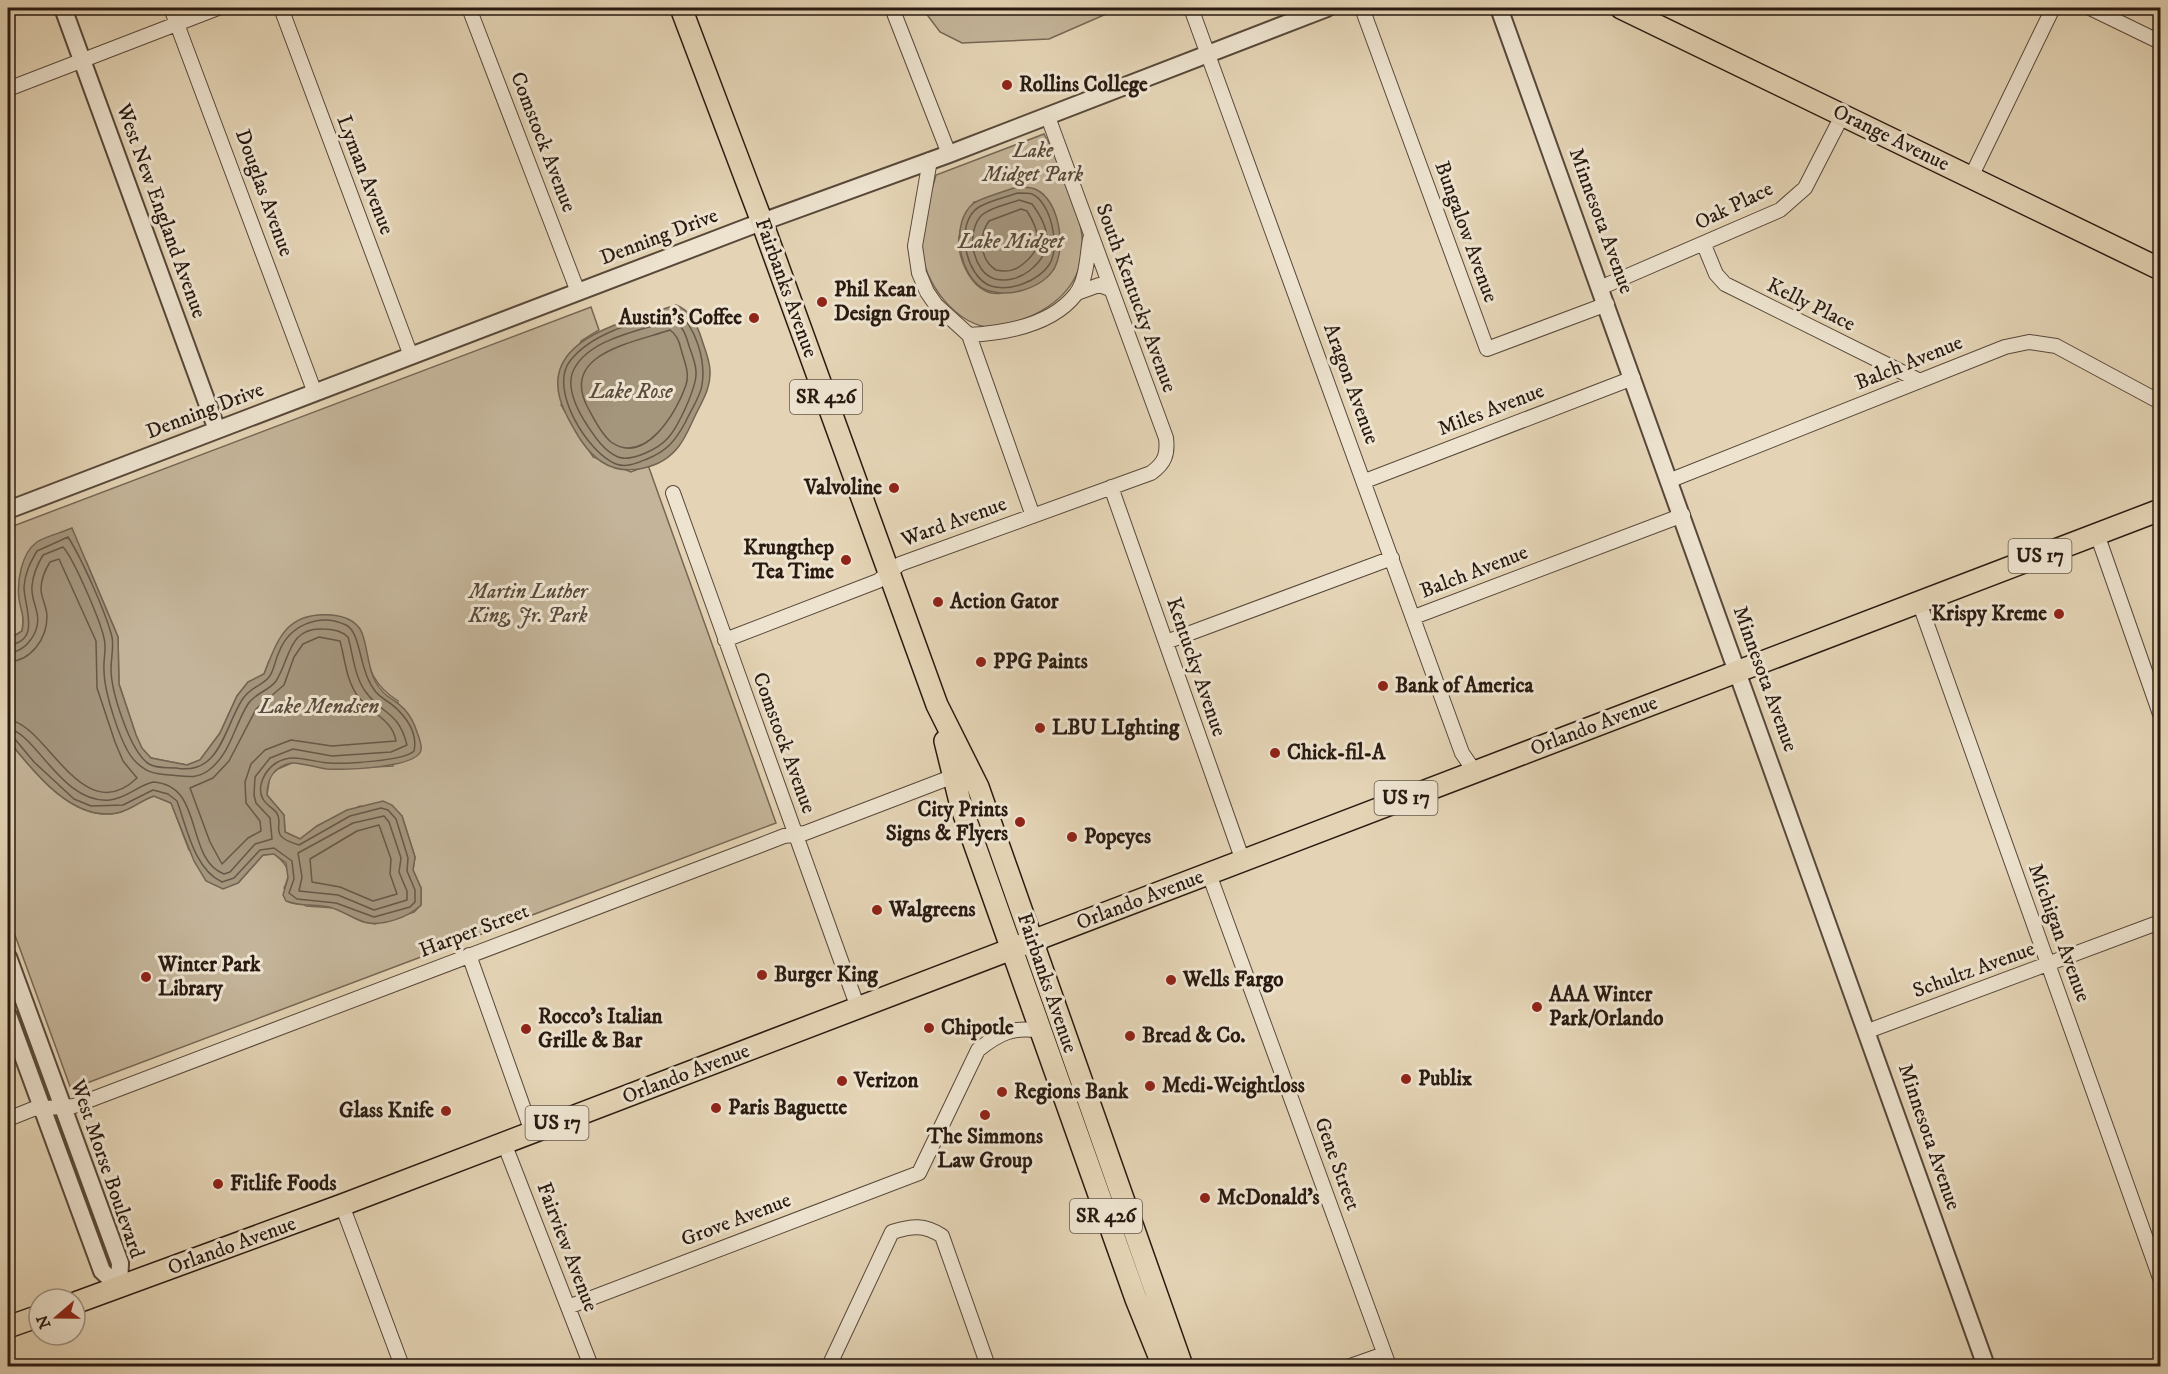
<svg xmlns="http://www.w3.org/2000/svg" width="2168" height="1374" font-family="'IM FELL DW Pica',serif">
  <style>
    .green { fill: #c4b499; stroke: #766755; stroke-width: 1.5; fill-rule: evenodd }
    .water { fill: #a4957d; stroke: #736452; stroke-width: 1.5 }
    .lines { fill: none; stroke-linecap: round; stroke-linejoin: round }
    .shore { stroke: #665847; stroke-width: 1.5 }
    .minor-casing { stroke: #58483a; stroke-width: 16 }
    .tertiary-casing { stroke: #58483a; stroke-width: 20 }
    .primary-casing { stroke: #291a11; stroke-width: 24 }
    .minor { stroke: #ede3cf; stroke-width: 14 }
    .tertiary { stroke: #ede3cf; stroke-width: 16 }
    .primary { stroke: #e4d4b5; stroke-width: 21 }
    .poi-dot { fill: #8f2418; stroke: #ede3cf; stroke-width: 2 }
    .labels { text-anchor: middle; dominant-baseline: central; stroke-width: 6; stroke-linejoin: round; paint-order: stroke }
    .shield { fill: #ede3cf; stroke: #64564a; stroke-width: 1.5 }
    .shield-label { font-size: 20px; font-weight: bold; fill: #291a11 }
    .poi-label { font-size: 21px; font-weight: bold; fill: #291a11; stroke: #ede3cf; text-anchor: start }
    .street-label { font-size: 21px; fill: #291a11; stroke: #ede3cf }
    .park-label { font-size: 21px; font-style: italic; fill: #58483a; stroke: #ede3cf }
    .water-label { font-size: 22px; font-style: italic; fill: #5a4b3c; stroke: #ede3cf }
  </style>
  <rect width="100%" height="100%" fill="#e4d4b5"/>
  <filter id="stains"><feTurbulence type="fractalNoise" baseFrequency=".00333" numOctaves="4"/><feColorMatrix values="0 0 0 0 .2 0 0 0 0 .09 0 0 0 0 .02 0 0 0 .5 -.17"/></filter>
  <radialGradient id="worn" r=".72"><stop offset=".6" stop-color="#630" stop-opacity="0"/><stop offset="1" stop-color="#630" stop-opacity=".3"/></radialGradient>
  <path class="green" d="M922 8H1120L1049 39 962 43 940 32Z
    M1044 134C1060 162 1087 222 1082 255 1077 291 1048 311 1016 322 1009 324 1001 329 994 328 956 326 923 283 921 246 919 223 930 197 936 175ZM1043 194C1059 219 1065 241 1054 269 1038 277 1020 289 1002 293 975 299 956 259 959 237 961 223 967 213 974 202Z
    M591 307 599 330 581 341 561 405 593 457 631 472 648 465 776 823 71 1089 8 916V740C33 771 72 822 117 813 132 810 141 800 154 796L171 803 189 850 238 883 263 855 274 854C288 865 292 872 284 888L306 906 335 908 364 922 375 924 414 912 421 905V888L413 870 415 857 402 816 360 806 317 826 300 839 285 832 284 815 267 795 270 776 278 769 294 762 331 769 393 766 398 701C375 687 367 668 363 641L269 661 264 674 248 682 237 696 220 733 200 760 187 765 151 758 142 749 136 735 119 684 118 637 86 561 25 559C13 592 27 603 22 631L8 640V528Z"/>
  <path class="water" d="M1017 187C1022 187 1030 187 1035 189 1059 200 1066 245 1055 267 1044 289 1004 300 982 288 958 273 950 221 974 203 979 199 1008 190 1017 187Z
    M676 305C690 310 698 327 702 340 705 350 710 361 710 371 711 387 703 400 696 414 691 424 686 437 679 446 662 469 625 477 602 462 586 452 576 433 567 416 527 340 625 322 676 305Z
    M72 528 118 637 119 684 136 735 142 748 151 758 187 765 200 760 220 733 237 696 248 682 264 674C278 638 287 611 332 615 342 616 354 620 360 629 367 639 367 666 375 681 387 704 406 698 417 732 419 738 422 744 421 750 418 768 344 770 327 769 319 768 298 762 292 763 274 766 267 779 267 795L284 815 285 832 300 839 317 826 347 810 383 801 392 805 402 816 415 857 413 870 421 888V905C409 917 382 927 364 922 352 918 341 910 329 907 314 904 300 907 286 901L283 895 288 878 286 863 274 854 263 855 238 883 223 889 206 881 194 861 171 803 154 796C141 800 132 810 117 813 72 822 33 771 8 740V640L22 631C25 615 21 613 19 599 17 582 21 553 37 542 46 536 61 533 72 528Z"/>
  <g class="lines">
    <path class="shore" d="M1018 193C1022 193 1028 193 1032 194 1051 202 1061 248 1049 265 1038 281 1010 292 991 286 965 277 954 222 979 207 989 201 1006 197 1018 193Z
      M1019 200 1032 204C1050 228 1055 251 1029 271 1020 278 1007 282 995 279 972 272 966 232 981 216 988 208 1009 204 1019 200Z
      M1021 209 1027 211C1040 232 1044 248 1023 264 1015 271 1007 272 996 270 980 260 978 236 989 221Z
      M676 311C696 326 706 361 702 385 700 398 690 411 685 423 675 441 667 451 647 459 637 463 627 468 616 464 588 453 548 389 570 361 593 331 641 321 676 311Z
      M673 320C683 326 686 335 689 346 692 354 696 364 696 372 697 387 678 427 668 438 658 449 632 462 618 457 604 451 595 437 587 425 578 411 567 391 572 374 584 339 642 330 673 320Z
      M670 330C677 335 679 341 681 349 684 361 690 372 686 385 677 412 645 466 611 442 601 434 594 419 588 408 559 354 632 343 670 330Z
      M319 637 340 641C345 659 346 679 357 695 369 713 392 718 396 741L332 746 291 740 265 750 251 764 245 782 246 803 260 821 261 831 248 838 222 864 210 842 190 788 213 778 229 761 256 709 284 685 294 657 303 644Z
      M8 645C42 642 24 606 24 587 25 573 30 563 37 551L68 537C82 559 106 613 112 637 114 648 111 658 111 669 111 691 130 752 149 764 157 769 167 767 176 768 220 776 224 728 242 700 250 687 262 686 269 677 274 671 275 660 279 652 289 626 319 612 346 625 364 634 357 682 384 699 400 709 419 729 414 751 404 761 345 764 329 763 310 762 293 752 276 763 265 770 256 787 263 799 266 805 272 807 276 812 286 825 265 835 299 845L350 816 381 808 388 810 396 819 408 858 407 871 415 890V902L410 907 374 917 336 903 297 899 289 893 294 879 292 861 274 848 260 850 234 878 222 882C194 869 187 828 177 801L168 794 153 790 123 805 91 806 74 799 34 762 14 738 8 737
      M8 653C26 652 41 632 37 613 35 603 31 596 32 586 33 574 37 565 43 555L63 547C74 559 100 620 104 638 107 649 103 659 104 670 104 691 120 744 134 760 145 772 154 774 170 775 184 776 196 780 209 770 231 753 234 726 248 704 255 693 269 691 276 681 290 660 288 627 323 629 332 629 341 630 348 637 353 654 354 675 365 691 383 716 398 710 407 745L391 752 332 756 293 749 270 758 255 777 254 795 256 803 270 818 272 839 255 844 230 872 224 874C184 858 205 785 153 782 137 786 127 798 110 800 62 805 35 731 8 729
      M8 662C31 661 47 639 47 616 47 607 41 598 41 589 41 578 45 570 50 562L59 559 96 641 97 688 115 742 123 761 137 778C82 831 46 722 8 720
      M384 816 389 822 401 858 399 872 407 891V900L374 910 338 895 299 891 302 877 298 853 353 823Z
      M379 825 391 859 390 874 397 894 373 901 340 887 312 882 310 859 357 831Z"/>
    <defs>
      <path id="minor" d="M171 8 315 393
        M281 8 411 356
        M469 8 578 292
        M892 8 949 154
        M1191 8 1462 753 1475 772
        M1362 8 1487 349 1607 304
        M2090 8 2160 42
        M8 89 218 8
        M930 160 915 246 919 273 927 292 936 305 969 335 1033 516
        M1971 177 2053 8
        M1704 245 1716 274 1725 284 1920 381
        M1602 287 1780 210 1805 188 1843 114
        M1077 293 1099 285 1110 289
        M969 335C1006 333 1052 325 1076 294 1087 279 1087 256 1090 239
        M1671 480 2005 347 2029 342 2056 346 2160 402
        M1365 481 1633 378
        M1111 487 1243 861
        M673 493 858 1008
        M2097 534 2160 714
        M1919 602 2160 1278
        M1414 617 1683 515
        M725 640 878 581 900 564 1151 473C1165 463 1168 454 1166 438L1048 117
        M1166 642 1392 558
        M1209 874 1389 1366
        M469 955 532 1132
        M1868 1031 2160 922
        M8 1119 33 1109 74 1106 761 845 784 836 805 833 954 776
        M504 1143 591 1366
        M342 1205 402 1366
        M568 1307 919 1173 978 1050C999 1033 1014 1026 1041 1031
        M829 1366 892 1232C912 1226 924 1224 942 1236L988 1366
        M1350 1366 1384 1354"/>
      <path id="tertiary" d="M63 8 217 430
        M1499 8 1986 1366
        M8 510 748 227 949 154 1327 8
        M8 957 120 1263 119 1287
        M8 1015 102 1271 119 1287"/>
      <path id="primary" d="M681 8 762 222 937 705 978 787 1182 1366
        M1621 8 2160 269
        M945 741 961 806 1136 1299 1163 1366
        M75 1303 342 1205 2160 510
        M8 1327 39 1316"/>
    </defs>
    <use href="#minor" class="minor-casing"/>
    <use href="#tertiary" class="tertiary-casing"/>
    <use href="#primary" class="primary-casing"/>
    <use href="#minor" class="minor"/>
    <use href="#tertiary" class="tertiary"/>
    <use href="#primary" class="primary"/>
  </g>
  <g class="poi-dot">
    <circle cx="1007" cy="85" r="6"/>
    <circle cx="822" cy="302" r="6"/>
    <circle cx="754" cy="318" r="6"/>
    <circle cx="894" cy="488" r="6"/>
    <circle cx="846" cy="560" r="6"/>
    <circle cx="938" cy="602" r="6"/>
    <circle cx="2059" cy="614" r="6"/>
    <circle cx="981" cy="662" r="6"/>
    <circle cx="1383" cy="686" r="6"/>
    <circle cx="1040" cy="728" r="6"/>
    <circle cx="1275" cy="753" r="6"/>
    <circle cx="1020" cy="822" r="6"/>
    <circle cx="1072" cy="837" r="6"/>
    <circle cx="877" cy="910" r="6"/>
    <circle cx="762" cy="975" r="6"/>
    <circle cx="146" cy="977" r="6"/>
    <circle cx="1171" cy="980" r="6"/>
    <circle cx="1537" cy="1007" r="6"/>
    <circle cx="929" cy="1028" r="6"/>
    <circle cx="526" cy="1029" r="6"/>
    <circle cx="1130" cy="1036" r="6"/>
    <circle cx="1406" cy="1079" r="6"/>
    <circle cx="842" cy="1081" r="6"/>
    <circle cx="1150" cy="1086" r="6"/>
    <circle cx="1002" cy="1092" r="6"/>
    <circle cx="716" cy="1108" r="6"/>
    <circle cx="446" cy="1111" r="6"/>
    <circle cx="985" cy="1115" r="6"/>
    <circle cx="218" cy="1184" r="6"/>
    <circle cx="1205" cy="1198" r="6"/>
  </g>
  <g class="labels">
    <g class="shield">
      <rect x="790" y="380" width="72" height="34" rx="4.5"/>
      <rect x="2008.5" y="539" width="63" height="34" rx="4.5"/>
      <rect x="1374.5" y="781" width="63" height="34" rx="4.5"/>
      <rect x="525.5" y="1106" width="63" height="34" rx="4.5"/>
      <rect x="1070" y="1199" width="72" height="34" rx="4.5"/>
    </g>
    <g class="shield-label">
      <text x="826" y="397">SR 426</text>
      <text x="2040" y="556">US 17</text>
      <text x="1406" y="798">US 17</text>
      <text x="557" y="1123">US 17</text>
      <text x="1106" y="1216">SR 426</text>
    </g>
    <g class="poi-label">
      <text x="1019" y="85">Rollins College</text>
      <text x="834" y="290">Phil Kean<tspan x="834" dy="24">Design Group</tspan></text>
      <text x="742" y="318" text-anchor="end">Austin's Coffee</text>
      <text x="882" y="488" text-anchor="end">Valvoline</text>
      <text x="834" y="548" text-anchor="end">Krungthep<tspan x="834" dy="24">Tea Time</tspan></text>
      <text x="950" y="602">Action Gator</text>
      <text x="2047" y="614" text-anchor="end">Krispy Kreme</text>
      <text x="993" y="662">PPG Paints</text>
      <text x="1395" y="686">Bank of America</text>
      <text x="1052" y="728">LBU LIghting</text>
      <text x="1287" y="753">Chick-fil-A</text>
      <text x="1008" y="810" text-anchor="end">City Prints<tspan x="1008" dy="24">Signs &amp; Flyers</tspan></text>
      <text x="1084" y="837">Popeyes</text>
      <text x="889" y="910">Walgreens</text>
      <text x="158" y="965">Winter Park<tspan x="158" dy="24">Library</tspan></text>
      <text x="774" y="975">Burger King</text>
      <text x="1183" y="980">Wells Fargo</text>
      <text x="1549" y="995">AAA Winter<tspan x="1549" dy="24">Park/Orlando</tspan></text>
      <text x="538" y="1017">Rocco's Italian<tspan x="538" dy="24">Grille &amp; Bar</tspan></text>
      <text x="941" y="1028">Chipotle</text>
      <text x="1142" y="1036">Bread &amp; Co.</text>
      <text x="1418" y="1079">Publix</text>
      <text x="854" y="1081">Verizon</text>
      <text x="1162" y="1086">Medi-Weightloss</text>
      <text x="1014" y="1092">Regions Bank</text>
      <text x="728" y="1108">Paris Baguette</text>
      <text x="434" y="1111" text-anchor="end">Glass Knife</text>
      <text x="985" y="1137" text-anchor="middle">The Simmons<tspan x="985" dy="24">Law Group</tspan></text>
      <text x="230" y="1184">Fitlife Foods</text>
      <text x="1217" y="1198">McDonald's</text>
    </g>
    <g class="street-label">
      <text transform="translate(1891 138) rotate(26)">Orange Avenue</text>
      <text transform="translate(543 142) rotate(69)">Comstock Avenue</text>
      <text transform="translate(365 175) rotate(69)">Lyman Avenue</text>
      <text transform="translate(264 193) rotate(70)">Douglas Avenue</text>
      <text transform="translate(1734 206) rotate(-26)">Oak Place</text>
      <text transform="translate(161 211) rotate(70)">West New England Avenue</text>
      <text transform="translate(1601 221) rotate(70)">Minnesota Avenue</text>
      <text transform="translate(1466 232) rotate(70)">Bungalow Avenue</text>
      <text transform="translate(659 237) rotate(-21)">Denning Drive</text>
      <text transform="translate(786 288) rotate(70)">Fairbanks Avenue</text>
      <text transform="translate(1136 298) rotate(70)">South Kentucky Avenue</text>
      <text transform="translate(1811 305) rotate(26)">Kelly Place</text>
      <text transform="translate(1909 363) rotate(-22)">Balch Avenue</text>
      <text transform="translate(1351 384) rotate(70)">Aragon Avenue</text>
      <text transform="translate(1491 410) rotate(-21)">Miles Avenue</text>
      <text transform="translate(205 411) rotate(-21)">Denning Drive</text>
      <text transform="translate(954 522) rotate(-20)">Ward Avenue</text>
      <text transform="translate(1474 572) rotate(-21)">Balch Avenue</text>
      <text transform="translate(1196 667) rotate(71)">Kentucky Avenue</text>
      <text transform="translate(1765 679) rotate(70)">Minnesota Avenue</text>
      <text transform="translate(1594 726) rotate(-21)">Orlando Avenue</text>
      <text transform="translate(784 743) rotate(70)">Comstock Avenue</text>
      <text transform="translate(1140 900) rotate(-21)">Orlando Avenue</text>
      <text transform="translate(474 931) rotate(-21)">Harper Street</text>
      <text transform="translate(2059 933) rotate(70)">Michigan Avenue</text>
      <text transform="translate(1974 970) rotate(-20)">Schultz Avenue</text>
      <text transform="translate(1047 983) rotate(71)">Fairbanks Avenue</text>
      <text transform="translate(686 1074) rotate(-21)">Orlando Avenue</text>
      <text transform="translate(1929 1137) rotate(71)">Minnesota Avenue</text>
      <text transform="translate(1337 1164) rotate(70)">Gene Street</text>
      <text transform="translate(107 1169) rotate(71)">West Morse Boulevard</text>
      <text transform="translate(736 1220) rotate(-21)">Grove Avenue</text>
      <text transform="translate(232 1246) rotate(-20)">Orlando Avenue</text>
      <text transform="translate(567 1247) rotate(69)">Fairview Avenue</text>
    </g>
    <g class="park-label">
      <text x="1033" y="151">Lake<tspan x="1033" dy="24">Midget Park</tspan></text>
      <text x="528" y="592">Martin Luther<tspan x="528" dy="24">King, Jr. Park</tspan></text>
    </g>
    <g class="water-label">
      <text x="1011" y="241">Lake Midget</text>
      <text x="631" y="391">Lake Rose</text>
      <text x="319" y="706">Lake Mendsen</text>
    </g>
  </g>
  <rect width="2168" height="1374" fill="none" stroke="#e4d4b5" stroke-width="30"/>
  <rect x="9" y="9" width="2150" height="1356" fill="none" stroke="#291a11" stroke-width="3"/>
  <rect x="15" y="15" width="2138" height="1344" fill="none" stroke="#291a11" stroke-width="1.5"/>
  <g transform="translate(57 1317) rotate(250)"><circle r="28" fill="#ede3cf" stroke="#9f9383" stroke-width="1.5"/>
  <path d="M0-4.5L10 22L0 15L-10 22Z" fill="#8f2418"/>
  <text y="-9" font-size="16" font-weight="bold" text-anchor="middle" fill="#291a11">N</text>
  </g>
  <rect width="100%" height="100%" filter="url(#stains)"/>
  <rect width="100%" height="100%" fill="url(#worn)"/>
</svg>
